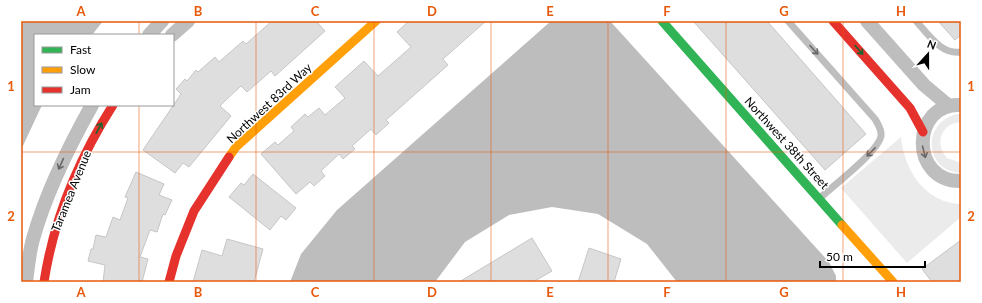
<svg xmlns="http://www.w3.org/2000/svg" width="982" height="303" font-family="Lato,sans-serif">
  <style>
    .green { fill: #ebebeb }
    .water { fill: #bdbdbd }
    .building { fill: #dedede; stroke: #c6c6c6 }
    .lines { fill: none; stroke-linecap: round; stroke-linejoin: round }
    .lane { stroke: #bebebe; stroke-width: 7 }
    .street { stroke: #bebebe; stroke-width: 14 }
    .fast { stroke: #30b455; stroke-width: 9 }
    .slow { stroke: #ff9f0a; stroke-width: 9 }
    .jam { stroke: #e5322d; stroke-width: 9 }
    .oneway { stroke: #686868 }
    .oneway2 { stroke: #1a632f }
    .grid { fill: none; stroke: #e8590c; stroke-width: 1; stroke-opacity: 0.55 }
    .labels { text-anchor: middle; dominant-baseline: central; stroke-width: 3; stroke-linejoin: round; paint-order: stroke }
    .street-label { font-size: 12px; fill: #000; stroke: #fff }
    .neatline { fill: none; stroke: #e8590c; stroke-width: 1.5 }
    .grid-label { font-size: 13px; text-anchor: middle; font-weight: bold; fill: #e8590c }
  </style>
  <rect width="100%" height="100%" fill="#fff"/>
  <path class="green" d="M958 114H961V122C941 123 934 144 947 158L961 163V173C924 172 921 121 958 114Z
    M901 137C904 170 925 203 961 204V217L907 263 841 188Z"/>
  <path class="water" d="M21 21H103L92 35H35V105H42L21 150Z
    M551 21H610L829 262 836 276V282H677L647 244 598 214 552 207 509 215 465 242 435 282H290L301 254 337 210Z"/>
  <path class="building" d="M272 21H316L325 31 275 76 271 71 247 92 241 86 229 97 220 106 231 116 189 167 183 163 175 173 143 150 181 94 176 89 185 79 187 81 196 70 198 72 215 57 219 62 243 41 246 44Z
    M409 21H486L443 59 448 65 386 120 389 123 376 135 371 129 352 146 355 149 343 159 339 154 321 171 325 176 314 186 310 182 296 194 261 154 275 142 278 145 294 131 291 127 305 114 308 117 319 108 325 115 345 98 335 87 364 61 378 76 411 47 397 32Z
    M693 21H767L866 134 825 170Z
    M938 21H961V35L955 40Z
    M136 172 164 184 159 195 172 200 165 215 163 214 157 232 150 230 140 257 148 259 142 282H103L105 265 88 261 91 249H93L96 235 106 237 113 217 120 220 128 198 125 197Z
    M253 174 296 208 286 220 281 216 270 230 229 197 241 183 244 185Z
    M532 238 552 271 533 282H459Z
    M227 239 263 249 254 282H193L202 250 222 256Z
    M961 240V282H932L922 269Z
    M589 248 621 259 614 282H578Z"/>
  <g class="lines">
    <path class="lane" d="M788 21 875 119C878 124 882 130 881 136 878 152 833 186 820 198
      M916 21C928 34 941 55 961 52"/>
    <path class="street" d="M867 21 924 85 949 106
      M149 35 162 21
      M172 35 188 21
      M961 105C911 102 909 182 961 181
      M26 282C28 268 29 253 33 239 46 192 68 148 92 105"/>
    <path class="fast" d="M662 21 842 225"/>
    <path class="slow" d="M229 157 236 147 376 21
      M842 225 893 282"/>
    <path class="jam" d="M833 21 910 108 923 132
      M44 282C54 217 78 160 113 105
      M169 282 176 256 194 211 229 157"/>
  </g>
  <defs><path id="oneway-shaft" d="M-6 0H5M1.5-3L5.5 0L1.5 3" fill="none" stroke-width="1.6" stroke-linecap="round" stroke-linejoin="round"/></defs>
  <g class="oneway">
    <use href="#oneway-shaft" transform="translate(814 50) rotate(48)"/>
    <use href="#oneway-shaft" transform="translate(871 152) rotate(135)"/>
    <use href="#oneway-shaft" transform="translate(924 152) rotate(76)"/>
    <use href="#oneway-shaft" transform="translate(61 164) rotate(114)"/>
  </g>
  <g class="oneway2">
    <use href="#oneway-shaft" transform="translate(859 50) rotate(48)"/>
    <use href="#oneway-shaft" transform="translate(99 128) rotate(-62)"/>
  </g>
  <path class="grid" d="M139 21V35M256 21V282M374 21V282M491 21V282M608 21V282M726 21V282M843 21V282M139 105V282M21 152H961"/>
  <g class="labels">
    <g class="street-label">
      <text transform="translate(269 103) rotate(-43)">Northwest 83rd Way</text>
      <text transform="translate(787 143) rotate(48)">Northwest 38th Street</text>
      <text transform="translate(71 191) rotate(-68)">Taramea Avenue</text>
    </g>
  </g>
  <rect width="982" height="303" fill="none" stroke="#ffffff" stroke-width="44"/>
  <rect x="34" y="34" width="140" height="72" fill="#ffffff" stroke="#999999"/>
  <rect x="42" y="47" width="20" height="6" fill="#30b455" stroke="#999999"/>
  <text x="70" y="54" font-size="12" fill="#000000">Fast</text>
  <rect x="42" y="67" width="20" height="6" fill="#ff9f0a" stroke="#999999"/>
  <text x="70" y="74" font-size="12" fill="#000000">Slow</text>
  <rect x="42" y="87" width="20" height="6" fill="#e5322d" stroke="#999999"/>
  <text x="70" y="94" font-size="12" fill="#000000">Jam</text>
  <g transform="translate(928 54) rotate(21)" stroke="#ffffff" stroke-width="3" paint-order="stroke">
  <path d="M0-3L7 15L0 10L-7 15Z" fill="#000000"/>
  <text y="-6" font-size="11" font-weight="bold" text-anchor="middle" fill="#000000">N</text>
  </g>
  <path d="M820 261v6h105v-6" fill="none" stroke="#000000" stroke-width="2"/>
  <text x="826" y="261" font-size="12" fill="#000000" stroke="#ffffff" stroke-width="3" paint-order="stroke">50 m</text>
  <rect x="22" y="22" width="938" height="259" class="neatline"/>
  <g class="grid-label">
    <text x="81" y="16">A</text>
    <text x="198" y="16">B</text>
    <text x="315" y="16">C</text>
    <text x="432" y="16">D</text>
    <text x="550" y="16">E</text>
    <text x="667" y="16">F</text>
    <text x="784" y="16">G</text>
    <text x="901" y="16">H</text>
    <text x="11" y="91">1</text>
    <text x="971" y="91">1</text>
    <text x="11" y="221">2</text>
    <text x="971" y="221">2</text>
    <text x="81" y="297">A</text>
    <text x="198" y="297">B</text>
    <text x="315" y="297">C</text>
    <text x="432" y="297">D</text>
    <text x="550" y="297">E</text>
    <text x="667" y="297">F</text>
    <text x="784" y="297">G</text>
    <text x="901" y="297">H</text>
  </g>
</svg>
